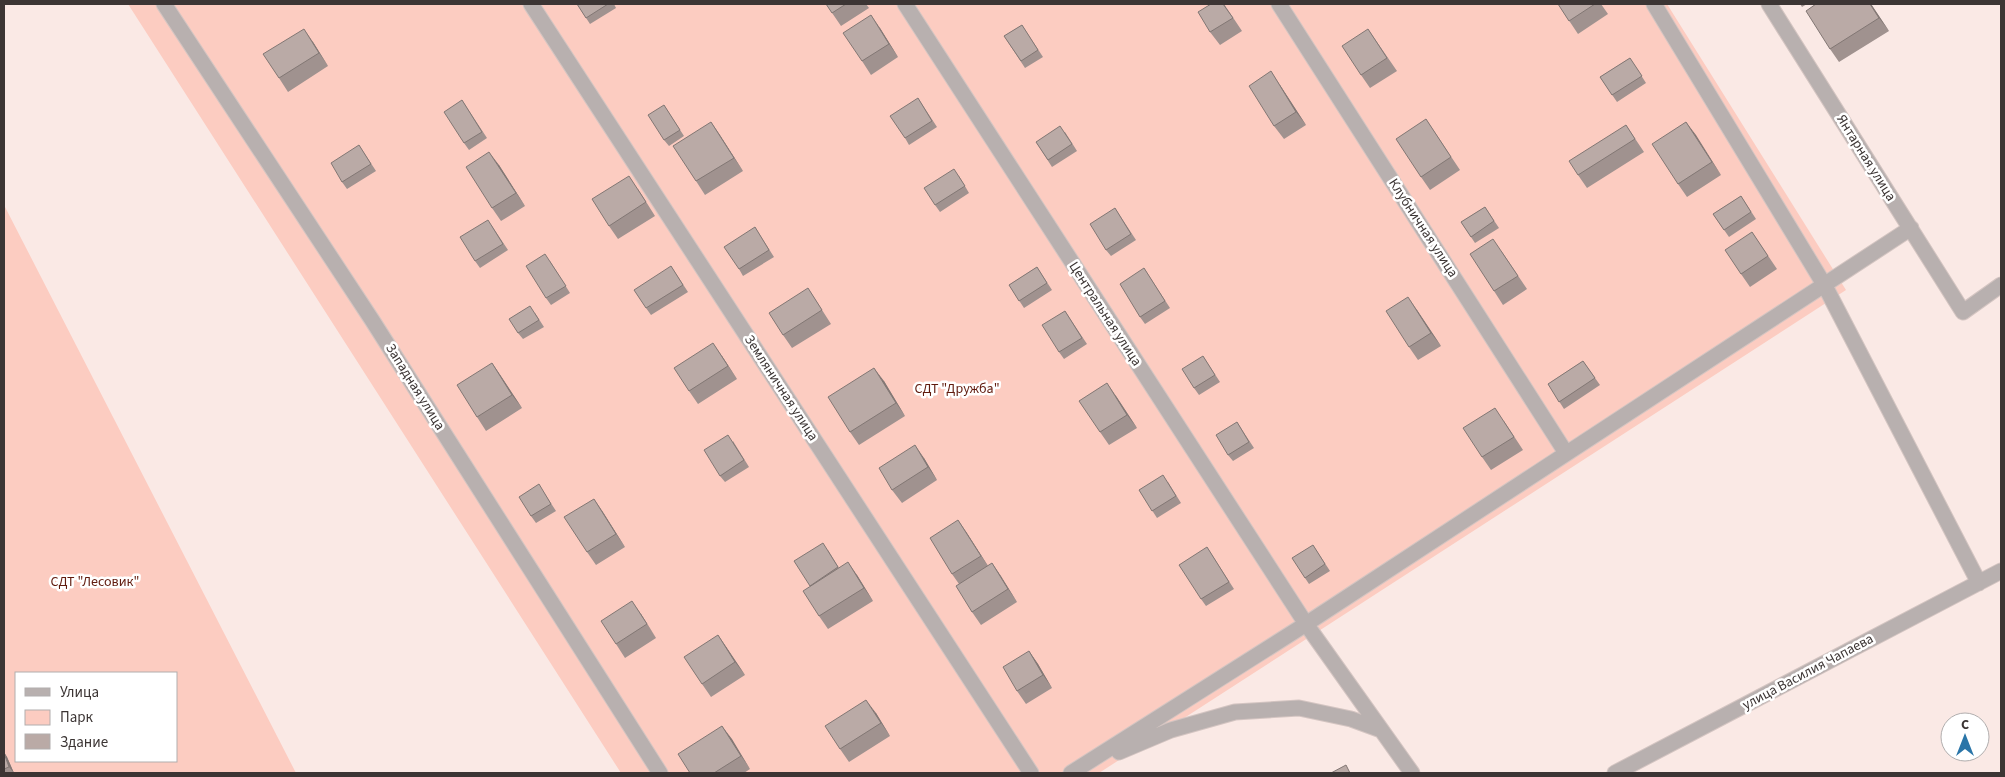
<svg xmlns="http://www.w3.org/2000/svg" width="2005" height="777" font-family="'Source Sans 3',sans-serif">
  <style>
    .green { fill: #fcccc1; fill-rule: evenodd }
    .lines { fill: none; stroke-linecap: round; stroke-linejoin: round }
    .minor-casing { stroke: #d4c5c2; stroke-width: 17 }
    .minor { stroke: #b8b0af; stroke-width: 15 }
    .wall { fill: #a0928f }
    .shaded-wall { fill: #827774 }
    .building { fill: #baaaa6; stroke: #827774 }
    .labels { text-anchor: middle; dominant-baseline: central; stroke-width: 5; stroke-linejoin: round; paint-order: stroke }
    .street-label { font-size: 14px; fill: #3c3534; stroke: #fff }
    .park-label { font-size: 14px; fill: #611b0e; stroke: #fff }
  </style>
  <rect width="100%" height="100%" fill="#fae9e5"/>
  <path class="green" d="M128 4H1667L1846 290 1099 773H621Z
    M4 205 296 773H4ZM16 673H176V761H16Z"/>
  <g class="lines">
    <defs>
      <path id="minor" d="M164 4 372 320 660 773
        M531 4 1031 773
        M905 4 1306 624 1412 773
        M1279 4 1566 453
        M1654 4 1825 286 1979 583
        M1769 4 1963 312 2001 285
        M1119 752 1171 730 1235 712 1299 708 1351 719 1381 730
        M1071 773 1306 624 1911 228
        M1615 773 2001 571"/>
    </defs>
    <use href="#minor" class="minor-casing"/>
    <use href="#minor" class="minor"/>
  </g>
  <path class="wall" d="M577 4H614L616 8 590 24Z
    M826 4H866L869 8 841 26Z
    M1224 4 1242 31 1220 45 1210 32Z
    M1558 4H1601L1608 14 1578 34Z
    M1800 4H1807L1802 7Z
    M1816 4H1871L1889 31 1839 62 1830 49Z
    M1022 25 1043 57 1025 68 1004 36Z
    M880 28 898 57 871 75 862 61Z
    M1368 29 1397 71 1370 88 1361 75Z
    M313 42 328 66 288 92 279 78Z
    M1630 58 1646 83 1617 102 1600 77Z
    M1280 85 1306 125 1284 139 1274 126Z
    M918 98 937 127 909 145 905 138Z
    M462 100 487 138 469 150 464 143Z
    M664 105 684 136 669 146 664 140Z
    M1426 119 1460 170 1430 190 1421 177Z
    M711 122 743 171 705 195 696 181Z
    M1686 122 1721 175 1687 197 1678 184Z
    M1626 125 1644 152 1587 188 1578 175Z
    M1065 132 1077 151 1052 167 1036 142Z
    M359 145 376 171 347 189 342 182Z
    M499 165 525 206 501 221 492 208Z
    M959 176 969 193 940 212 935 205Z
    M638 189 655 216 618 239 609 226Z
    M1741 196 1756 219 1729 237 1713 214Z
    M1485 207 1499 228 1475 243 1461 222Z
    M1115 208 1136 240 1111 256 1106 250Z
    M492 226 508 250 480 268 475 261Z
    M755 227 774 257 743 276 739 269Z
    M1752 232 1777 269 1750 287 1741 274Z
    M1502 252 1527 289 1503 305 1494 291Z
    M550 261 570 293 551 305 546 298Z
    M671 266 688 292 651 315 646 308Z
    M1037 267 1052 290 1024 308 1009 285Z
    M1144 268 1170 308 1145 324 1140 317Z
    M808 288 831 324 792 348 783 335Z
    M1417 310 1441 346 1418 360 1409 347Z
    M1065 311 1087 344 1064 359 1059 352Z
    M535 313 544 327 523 339 518 333Z
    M722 356 737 379 698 404 689 391Z
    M1203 356 1220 382 1199 395 1194 388Z
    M1583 361 1600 385 1564 409 1548 384Z
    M492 363 522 408 486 431 477 417Z
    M884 381 905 416 859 445 850 432Z
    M1116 396 1137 428 1109 445 1100 432Z
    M1504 421 1523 450 1491 470 1482 457Z
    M1237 422 1254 448 1233 461 1228 455Z
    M733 441 749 467 725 482 720 476Z
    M924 458 937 480 902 503 892 490Z
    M1168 482 1181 503 1157 518 1139 490Z
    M543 491 556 511 536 523 531 516Z
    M594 499 625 547 596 565 587 552Z
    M958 520 988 566 992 563 1017 602 981 625 972 612 959 584 952 574Z
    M1313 545 1330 571 1309 584 1305 578Z
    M1207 547 1234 589 1206 606 1201 599Z
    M828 550 839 568 857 575 873 601 828 629 819 616 810 586Z
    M641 614 656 638 625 658 616 644Z
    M718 635 745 675 711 697 702 684Z
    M1029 651 1038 664 1052 688 1026 704 1017 691Z
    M876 713 890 736 849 762 840 749Z
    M722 726 750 769 744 773H690Z
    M4 752 7 757 14 773H4Z"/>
  <path class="shaded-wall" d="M1870 4H1871L1889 31 1879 18Z
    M871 15 880 28 898 57 889 44Z
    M304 29 313 42 328 66 319 53Z
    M1271 71 1280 85 1306 125 1296 112Z
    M711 122 720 135 743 171 734 158Z
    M1686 122 1696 135 1721 175 1712 162Z
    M489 152 499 165 525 206 516 193Z
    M1408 297 1417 310 1441 346 1431 333Z
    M713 343 722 356 737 379 728 366Z
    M492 363 501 376 522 408 512 395Z
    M874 368 884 381 905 416 896 403Z
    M1107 383 1116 396 1137 428 1127 415Z
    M915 445 924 458 937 480 928 467Z
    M594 499 603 512 625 547 616 534Z
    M958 520 967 533 990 569 981 556Z
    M848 562 857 575 873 601 864 588Z
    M992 563 1001 576 1017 602 1008 589Z
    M632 601 641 614 656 638 647 624Z
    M718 635 727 648 745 675 735 662Z
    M1029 651 1038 664 1052 688 1043 675Z
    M866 700 876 713 890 736 881 723Z
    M722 726 732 739 750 769 741 756Z
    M4 752 7 757 14 773 9 767Z"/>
  <path class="building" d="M577 4H608L586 18Z
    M826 4H846L832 13Z
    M1211 4H1223L1233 18 1210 32 1198 12Z
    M1558 4H1595L1569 21Z
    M1816 4H1870L1879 18 1830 49 1806 11Z
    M871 15 889 44 862 61 843 33Z
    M1022 25 1038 50 1021 61 1004 36Z
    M304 29 319 53 279 78 263 54Z
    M1368 29 1387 58 1361 75 1342 46Z
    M1630 58 1642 76 1612 95 1600 77Z
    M1271 71 1296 112 1274 126 1249 86Z
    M918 98 932 121 905 138 890 116Z
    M462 100 482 132 464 143 444 112Z
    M664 105 680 130 664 140 648 115Z
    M1426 119 1451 157 1421 177 1396 139Z
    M711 122 734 158 696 181 673 146Z
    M1686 122 1712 162 1678 184 1652 144Z
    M1626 125 1635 139 1578 175 1569 161Z
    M1060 126 1072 144 1048 160 1036 142Z
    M359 145 371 164 342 182 331 163Z
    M489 152 516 193 492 208 466 167Z
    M954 169 965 186 935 205 924 188Z
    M629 176 646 202 609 226 592 199Z
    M1741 196 1751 212 1724 230 1713 214Z
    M1485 207 1494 221 1471 237 1461 222Z
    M1115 208 1131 234 1106 250 1090 224Z
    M488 220 503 244 475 261 460 237Z
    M755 227 769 250 739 269 724 247Z
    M1752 232 1768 256 1741 274 1725 250Z
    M1493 239 1518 276 1494 291 1470 254Z
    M545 254 566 286 546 298 526 266Z
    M671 266 683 285 646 308 634 290Z
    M1037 267 1047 283 1019 301 1009 285Z
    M1144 268 1165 301 1140 317 1120 284Z
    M808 288 822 310 783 335 769 313Z
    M1408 297 1431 333 1409 347 1386 311Z
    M530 306 539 320 518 333 509 319Z
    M1065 311 1082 338 1059 352 1042 325Z
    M713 343 728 366 689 391 674 368Z
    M1203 356 1215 375 1194 388 1182 369Z
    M1583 361 1595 378 1559 402 1548 384Z
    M492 363 512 395 477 417 457 385Z
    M874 368 896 403 850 432 828 397Z
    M1107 383 1127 415 1100 432 1079 401Z
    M1495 408 1514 437 1482 457 1463 428Z
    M1237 422 1249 442 1228 455 1216 435Z
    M728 435 744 460 720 476 704 450Z
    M915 445 928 467 892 490 879 468Z
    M1163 475 1176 496 1152 511 1139 490Z
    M539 484 551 504 531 516 519 497Z
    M594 499 616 534 587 552 564 517Z
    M958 520 981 556 952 574 930 538Z
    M823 543 838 567 810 586 794 561Z
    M1313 545 1325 564 1305 578 1292 558Z
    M1207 547 1229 582 1201 599 1179 565Z
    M848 562 864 588 819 616 803 591Z
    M992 563 1008 589 972 612 956 586Z
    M632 601 647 624 616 644 601 621Z
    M718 635 735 662 702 684 684 657Z
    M1029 651 1043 675 1017 691 1003 667Z
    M866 700 881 723 840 749 825 726Z
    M722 726 741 756 714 773H690L678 754Z
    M4 753 9 767 4 769Z
    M1346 765 1350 773H1331Z"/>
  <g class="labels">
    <g class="street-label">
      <text transform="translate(1866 158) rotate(58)">Янтарная улица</text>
      <text transform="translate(1423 228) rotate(57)">Клубничная улица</text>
      <text transform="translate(1105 314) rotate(57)">Центральная улица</text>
      <text transform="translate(415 387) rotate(58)">Западная улица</text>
      <text transform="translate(781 388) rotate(57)">Земляничная улица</text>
      <text transform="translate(1808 672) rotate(-28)">улица Василия Чапаева</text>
    </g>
    <g class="park-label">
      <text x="957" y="389">СДТ "Дружба"</text>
      <text x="95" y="582">СДТ "Лесовик"</text>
    </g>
  </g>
  <rect width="2005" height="777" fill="none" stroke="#3c3534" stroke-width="10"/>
  <rect x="15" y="672" width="162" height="90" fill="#ffffff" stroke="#b1aeae"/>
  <rect x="25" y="688" width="25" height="8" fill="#b8b0af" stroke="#b1aeae"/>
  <text x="60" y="697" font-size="15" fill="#3c3534">Улица</text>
  <rect x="25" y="710" width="25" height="15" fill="#fcccc1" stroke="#b1aeae"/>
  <text x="60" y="722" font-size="15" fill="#3c3534">Парк</text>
  <rect x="25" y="734" width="25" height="15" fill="#baaaa6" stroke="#b1aeae"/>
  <text x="60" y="747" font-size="15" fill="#3c3534">Здание</text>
  <g transform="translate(1965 737)"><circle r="24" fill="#ffffff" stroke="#b1aeae"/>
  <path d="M0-4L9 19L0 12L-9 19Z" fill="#2a75a8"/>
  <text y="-8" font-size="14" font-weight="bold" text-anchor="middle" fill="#3c3534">С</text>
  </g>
</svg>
